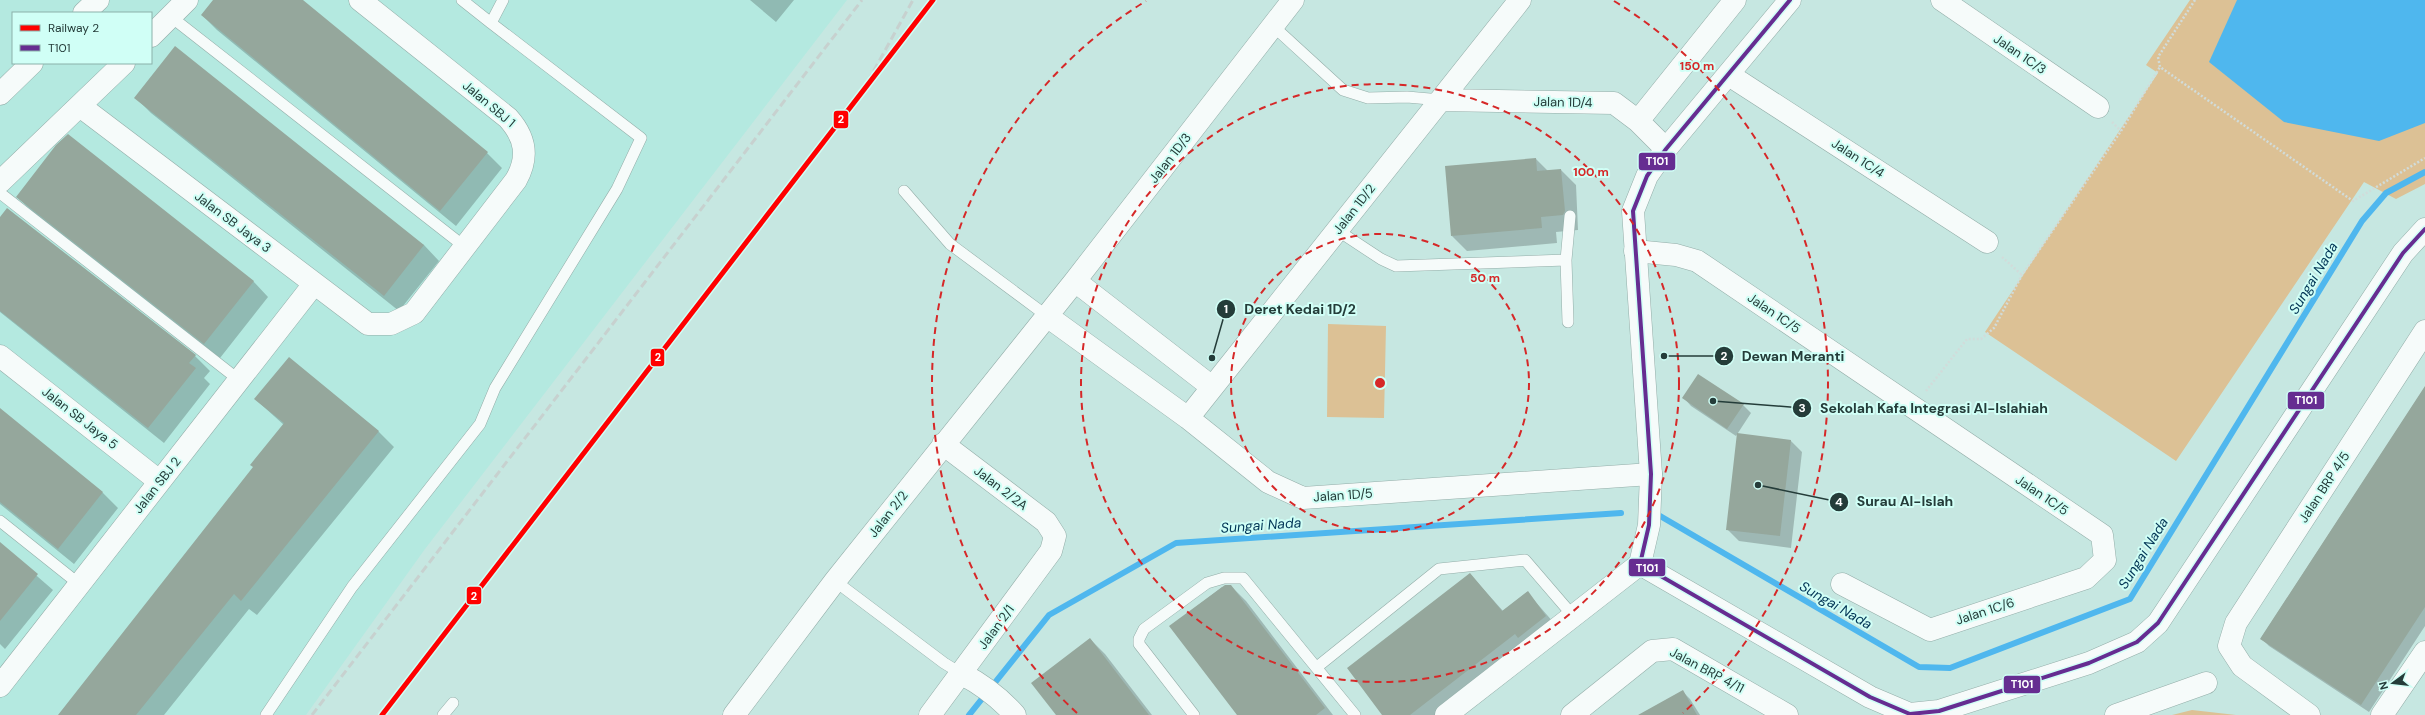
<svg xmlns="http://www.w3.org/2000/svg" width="2425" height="715" font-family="'DM Sans',sans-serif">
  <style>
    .built { fill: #b4e9e0; fill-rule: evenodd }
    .green { fill: #dcc195 }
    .water { fill: #4fb7ee }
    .shadow { fill: #0003 }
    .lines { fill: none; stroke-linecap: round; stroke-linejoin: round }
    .stream { stroke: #4fb7ee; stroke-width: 6 }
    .building { fill: #95a79c }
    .lane-casing { stroke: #93ada8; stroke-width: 12 }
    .street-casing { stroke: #93ada8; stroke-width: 23 }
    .secondary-casing { stroke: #93ada8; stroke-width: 23 }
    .path { stroke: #d1dcda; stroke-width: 2.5; stroke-dasharray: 2 2; stroke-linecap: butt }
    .lane { stroke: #f6fbfa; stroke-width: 11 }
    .street { stroke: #f6fbfa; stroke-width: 22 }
    .secondary { stroke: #f6fbfa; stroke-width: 22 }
    .rail { stroke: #c7d1cf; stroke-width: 3; stroke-dasharray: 8 4; stroke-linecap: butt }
    .bus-1-casing { stroke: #d0fff6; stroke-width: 7 }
    .bus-1 { stroke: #662d91; stroke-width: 4 }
    .rail-1-casing { stroke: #d0fff6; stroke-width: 8 }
    .rail-1 { stroke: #f00; stroke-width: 5 }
    .ring { fill: none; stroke: #d62828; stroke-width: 2; stroke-dasharray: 7 5 }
    .labels { text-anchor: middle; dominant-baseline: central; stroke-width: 4; stroke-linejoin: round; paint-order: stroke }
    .street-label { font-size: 13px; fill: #243c39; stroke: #d0fff6 }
    .water-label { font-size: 14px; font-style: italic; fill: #033656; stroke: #d0fff6 }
    .centre { fill: #d62828; stroke: #d0fff6; stroke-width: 2 }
    .ring-label { font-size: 12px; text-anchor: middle; font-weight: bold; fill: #d62828; stroke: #d0fff6; stroke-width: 4; stroke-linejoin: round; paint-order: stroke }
    .leader { fill: none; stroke: #243c39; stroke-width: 1.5 }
    .callout-dot { fill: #243c39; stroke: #d0fff6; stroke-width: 1.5 }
    .mark-label { font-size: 12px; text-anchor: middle; font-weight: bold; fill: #fff }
    .callout-label { font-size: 14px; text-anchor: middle; font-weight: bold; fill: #243c39; stroke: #d0fff6; stroke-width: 4; stroke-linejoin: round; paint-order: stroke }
    .line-badge { stroke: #d0fff6; stroke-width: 1.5 }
    .badge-label { font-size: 11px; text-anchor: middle; font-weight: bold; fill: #fff }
  </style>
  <rect width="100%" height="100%" fill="#c6e7e1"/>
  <path class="built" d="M0 0H847L425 549 306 715H0ZM13 13H151V63H13Z"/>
  <path class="green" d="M2190 0H2425V184L2396 199 2364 182 2176 461 1985 332 2158 73 2146 65Z
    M1328 324 1386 326 1384 418 1327 417Z
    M2192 710 2236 715H2172Z"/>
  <path class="water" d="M2237 0H2425V123L2379 141 2284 122 2209 62Z"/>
  <path class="shadow" d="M214 0H301L487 153 502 168 456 226 217 30 202 15Z
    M750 0H794L776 22Z
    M136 98 424 245 439 261 399 311 151 113Z
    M1536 159 1548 171 1561 170 1576 185 1578 230 1556 232 1557 243 1467 251 1452 236Z
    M17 197 253 281 268 297 220 358 33 212Z
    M0 219 195 356 210 371 204 378 210 384 164 443 0 312Z
    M289 358 379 432 394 447 257 615 249 609 164 715H59L254 468 284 425 255 399Z
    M2425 387V626L2369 712 2269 646 2261 638Z
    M1684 398 1743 405 1751 413 1736 436 1691 406Z
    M0 410 103 493 118 508 74 564 0 504Z
    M1790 440 1802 452 1791 548 1739 541 1727 529Z
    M0 544 53 590 5 649 0 644Z
    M1470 574 1503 611 1527 592 1561 631 1444 715H1384Z
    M1231 586 1246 601 1333 715H1238L1171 626 1222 587Z
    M1090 639 1105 654 1152 715H1057Z
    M1682 691 1690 699 1700 715H1647Z"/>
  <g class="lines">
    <path class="stream" d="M1655 513 1919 667 1950 668 2130 599 2362 221 2386 193 2425 172
      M969 715 1049 615 1176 543 1621 513"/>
  </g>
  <path class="building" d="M213 0H303L488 152 440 211 201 15Z
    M175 46 424 245 384 296 134 98Z
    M68 134 254 281 204 344 16 197 56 145Z
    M1536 158 1537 171 1561 169 1565 211 1563 215 1541 217 1542 228 1451 236 1445 166Z
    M7 208 196 355 189 363 196 368 148 428 0 311V217Z
    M289 357 379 431 241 601 234 594 136 715H58L253 467 250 465 284 423 254 399Z
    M1698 374 1744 404 1727 429 1682 398Z
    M2425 386V607L2361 705 2260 639Z
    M0 408 103 492 58 549 0 502Z
    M1737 433 1791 440 1780 536 1726 530Z
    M0 542 38 574 0 621Z
    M1470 573 1502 611 1528 591 1546 616 1518 638 1515 634 1410 715H1382L1347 668Z
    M1225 585H1231L1325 708 1316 715H1237L1169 626Z
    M1090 638 1149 715H1056L1031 683Z
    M1683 690 1697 715H1638Z"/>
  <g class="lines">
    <defs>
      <path id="lane" d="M462 0 491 23 503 0
        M170 16 465 247
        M1272 25 1343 90 1368 98 1407 97 1441 100
        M904 191 950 244 1047 316
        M0 193 239 380
        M1337 230 1381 259 1396 266 1566 260 1568 322
        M1566 260 1570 216
        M0 521 79 584
        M835 581 944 663 962 674
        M1317 667 1439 569 1525 560 1574 617
        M266 715 352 587 480 424 495 388 617 189 641 138 491 23
        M443 715 453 703
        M1194 715 1139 644V639L1144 629 1207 583 1224 578H1243L1355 715"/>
      <path id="street" d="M1942 0 2098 107
        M151 36 187 0
        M1729 75 1987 242
        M1441 100 1614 103 1638 121 1666 149
        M80 106 368 324H391L414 313 516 180C529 157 526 138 508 118L360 0
        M1638 121 1735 0
        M0 182 124 63
        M1635 251 1676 255 1697 261 2102 535 2105 560 2086 578 1930 630 1842 584
        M1075 281 1212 387
        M1047 316 1188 418 1268 482 1303 498 1651 474
        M0 356 159 481
        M1188 418 1520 0
        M962 674C983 685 999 697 1015 715
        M0 686 314 284
        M734 715 835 581 1075 281 1293 0
        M930 715 1051 551 1055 536 1046 522 943 444
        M1446 715 1640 564
        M1572 715 1652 651 1673 649 1787 715
        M2116 715 2206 683
        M2309 715 2242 666 2229 646 2236 623 2425 331
        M2382 715 2425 652"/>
      <path id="secondary" d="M1790 0 1666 149 1647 176 1633 211 1651 474 1649 525 1640 564 1870 697 1910 714 1939 711 2089 663 2137 642 2158 623 2403 253 2425 229
        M84 13 98 0
        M0 94 32 63"/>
    </defs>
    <use href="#lane" class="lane-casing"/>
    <use href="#street" class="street-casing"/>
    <use href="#secondary" class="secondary-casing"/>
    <path class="path" d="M2195 0 2158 57 2160 67 2353 201 2425 158
      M2112 122 2121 131
      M2002 257 2022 275
      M1926 391 1967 339H1981L1994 328 2022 275 2121 131 2160 67"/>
    <use href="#lane" class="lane"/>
    <use href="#street" class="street"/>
    <use href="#secondary" class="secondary"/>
    <path class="rail" d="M862 92 913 0
      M312 715 862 0"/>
    <defs>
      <path id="bus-1" d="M1790 0 1666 149 1647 176 1633 211 1651 474 1649 525 1640 564 1870 697 1910 714 1939 711 2089 663 2137 642 2158 623 2403 253 2425 229"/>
    </defs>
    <use href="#bus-1" class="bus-1-casing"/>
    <use href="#bus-1" class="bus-1"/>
    <defs>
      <path id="rail-1" d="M382 715 933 0"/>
    </defs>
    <use href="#rail-1" class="rail-1-casing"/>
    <use href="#rail-1" class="rail-1"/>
  </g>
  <g class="ring">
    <circle cx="1380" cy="383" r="149"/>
    <circle cx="1380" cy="383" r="299"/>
    <path d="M1077 713A448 448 0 0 1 1146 1M1614 1A448 448 0 0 1 1683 713"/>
  </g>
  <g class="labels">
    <g class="street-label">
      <text transform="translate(2020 54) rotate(34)">Jalan 1C/3</text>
      <text transform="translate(1563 102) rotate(1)">Jalan 1D/4</text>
      <text transform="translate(489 104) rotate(40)">Jalan SBJ 1</text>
      <text transform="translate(1170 158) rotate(-52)">Jalan 1D/3</text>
      <text transform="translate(1858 158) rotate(33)">Jalan 1C/4</text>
      <text transform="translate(1354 209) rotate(-52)">Jalan 1D/2</text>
      <text transform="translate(233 222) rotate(37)">Jalan SB Jaya 3</text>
      <text transform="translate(1774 313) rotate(34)">Jalan 1C/5</text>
      <text transform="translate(80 418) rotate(38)">Jalan SB Jaya 5</text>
      <text transform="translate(157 485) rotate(-52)">Jalan SBJ 2</text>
      <text transform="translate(2324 487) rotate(-57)">Jalan BRP 4/5</text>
      <text transform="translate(1001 488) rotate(37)">Jalan 2/2A</text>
      <text transform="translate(1343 495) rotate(-4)">Jalan 1D/5</text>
      <text transform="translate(2042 495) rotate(34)">Jalan 1C/5</text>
      <text transform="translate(888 514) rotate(-52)">Jalan 2/2</text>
      <text transform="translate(1985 611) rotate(-18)">Jalan 1C/6</text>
      <text transform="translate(996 627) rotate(-54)">Jalan 2/1</text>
      <text transform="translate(1707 670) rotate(28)">Jalan BRP 4/11</text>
    </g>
    <g class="water-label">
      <text transform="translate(2313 278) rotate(-59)">Sungai Nada</text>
      <text transform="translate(1261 525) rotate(-4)">Sungai Nada</text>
      <text transform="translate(2143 553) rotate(-58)">Sungai Nada</text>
      <text transform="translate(1836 605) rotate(30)">Sungai Nada</text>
    </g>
  </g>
  <circle cx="1380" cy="383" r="6" class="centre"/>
  <g class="ring-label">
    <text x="1697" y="70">150 m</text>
    <text x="1591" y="176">100 m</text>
    <text x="1485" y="282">50 m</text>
  </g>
  <path class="leader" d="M1212 358L1226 309M1664 356L1724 356M1713 401L1802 408M1758 485L1839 502"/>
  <g class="callout-dot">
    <circle cx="1212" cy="358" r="4"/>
    <circle cx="1664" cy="356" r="4"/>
    <circle cx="1713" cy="401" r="4"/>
    <circle cx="1758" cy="485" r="4"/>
    <circle cx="1226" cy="309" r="10"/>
    <circle cx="1724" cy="356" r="10"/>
    <circle cx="1802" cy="408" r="10"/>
    <circle cx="1839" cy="502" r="10"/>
  </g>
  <g class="mark-label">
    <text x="1226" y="313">1</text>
    <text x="1724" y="360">2</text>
    <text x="1802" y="412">3</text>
    <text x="1839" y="506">4</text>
  </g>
  <g class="callout-label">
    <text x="1300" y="314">Deret Kedai 1D/2</text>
    <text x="1793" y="361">Dewan Meranti</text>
    <text x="1934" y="413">Sekolah Kafa Integrasi Al-Islahiah</text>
    <text x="1905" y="506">Surau Al-Islah</text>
  </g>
  <g class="line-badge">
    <rect x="833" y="110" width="16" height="19" rx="4" fill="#f00"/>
    <rect x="1638" y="152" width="38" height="19" rx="4" fill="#662d91"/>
    <rect x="650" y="348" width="15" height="19" rx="4" fill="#f00"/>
    <rect x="2287" y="391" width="38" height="19" rx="4" fill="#662d91"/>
    <rect x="1628" y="558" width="38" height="19" rx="4" fill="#662d91"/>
    <rect x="466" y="586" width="16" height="19" rx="4" fill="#f00"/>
    <rect x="2003" y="675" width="38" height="19" rx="4" fill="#662d91"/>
  </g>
  <g class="badge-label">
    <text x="841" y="123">2</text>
    <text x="1657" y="165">T101</text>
    <text x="658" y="361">2</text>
    <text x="2306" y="404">T101</text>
    <text x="1647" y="572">T101</text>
    <text x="474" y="600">2</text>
    <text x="2022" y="688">T101</text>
  </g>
  <rect x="12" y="12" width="140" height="52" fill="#d0fff6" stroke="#8bb1aa"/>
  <rect x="20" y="25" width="20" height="6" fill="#ff0000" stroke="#8bb1aa"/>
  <text x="48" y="32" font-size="12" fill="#243c39">Railway 2</text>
  <rect x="20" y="45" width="20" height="6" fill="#662d91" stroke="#8bb1aa"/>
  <text x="48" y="52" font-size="12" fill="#243c39">T101</text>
  <g transform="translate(2393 683) rotate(255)" stroke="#d0fff6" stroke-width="3" paint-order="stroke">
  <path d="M0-3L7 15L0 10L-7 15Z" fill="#243c39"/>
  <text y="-6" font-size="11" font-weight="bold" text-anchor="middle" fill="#243c39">N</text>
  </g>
</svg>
